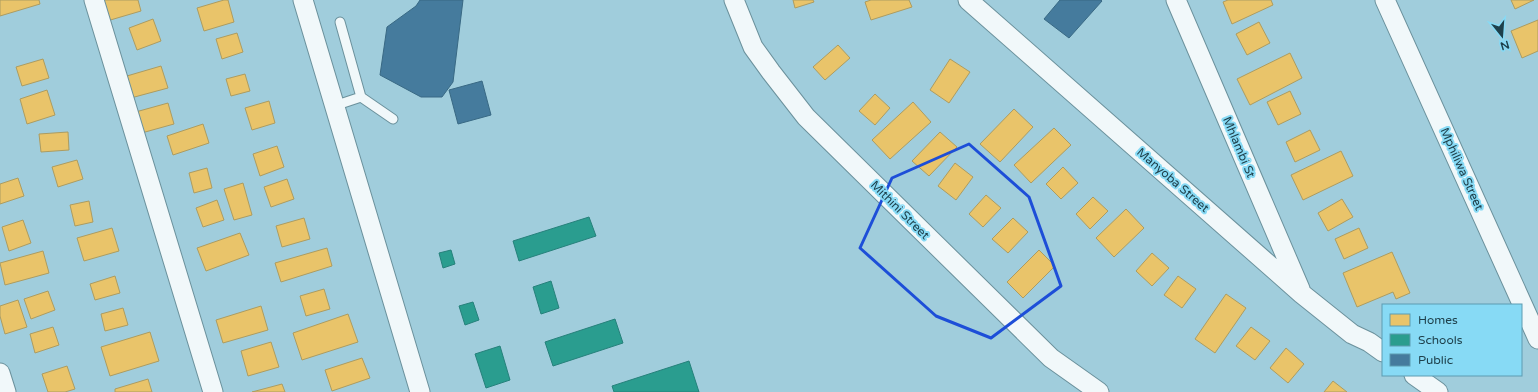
<svg xmlns="http://www.w3.org/2000/svg" width="1538" height="392" font-family="'Varela Round',sans-serif">
  <style>
    .homes { fill: #e9c46a; stroke: #ac9c61 }
    .schools { fill: #2a9d8f; stroke: #26817b }
    .public { fill: #457b9d; stroke: #396984 }
    .lines { fill: none; stroke-linecap: round; stroke-linejoin: round }
    .service-casing { stroke: #6b919c; stroke-width: 11 }
    .minor-casing { stroke: #6b919c; stroke-width: 21 }
    .service { stroke: #f1f8fa; stroke-width: 9 }
    .minor { stroke: #f1f8fa; stroke-width: 19 }
    .marked { fill: none; stroke: #1d4ed8; stroke-width: 3; stroke-linejoin: round }
    .labels { text-anchor: middle; dominant-baseline: central; stroke-width: 4; stroke-linejoin: round; paint-order: stroke }
    .street-label { font-size: 12px; fill: #1e404b; stroke: #87daf5 }
  </style>
  <rect width="100%" height="100%" fill="#a0cddc"/>
  <path class="homes" d="M0 0H39L40 4 0 16Z
    M101 0H138L141 11 107 21Z
    M224 0H228L234 22 204 31 197 8Z
    M793 0H813L814 2 795 8Z
    M871 0H909L912 7 871 20 865 2Z
    M1228 0H1271L1273 5 1232 24 1223 2Z
    M1511 0H1534L1515 9Z
    M153 19 161 41 137 50 129 28Z
    M1538 20V51L1522 58 1511 31Z
    M1259 22 1270 43 1247 55 1236 34Z
    M237 33 243 52 222 59 216 39Z
    M838 45 850 58 825 80 813 67Z
    M1290 53 1302 78 1250 105 1237 79Z
    M43 59 49 78 22 86 16 67Z
    M950 59 970 72 949 103 930 90Z
    M161 66 168 88 127 99 120 78Z
    M245 74 250 91 231 96 226 79Z
    M47 90 55 115 27 124 20 99Z
    M1290 91 1301 114 1278 125 1267 102Z
    M875 94 890 108 875 125 859 111Z
    M269 101 275 123 252 130 245 108Z
    M913 102 931 122 890 159 872 140Z
    M168 103 174 124 138 134 132 113Z
    M1014 109 1033 127 1000 162 980 144Z
    M203 124 209 143 173 155 167 136Z
    M1054 128 1071 145 1031 183 1014 165Z
    M1310 130 1320 150 1295 162 1286 142Z
    M68 132 69 150 41 152 39 134Z
    M940 132 957 147 929 176 912 161Z
    M277 146 284 167 260 176 253 154Z
    M1341 151 1353 176 1303 200 1291 175Z
    M77 160 83 179 58 187 52 167Z
    M955 163 973 177 956 200 938 186Z
    M1063 167 1078 183 1061 199 1046 184Z
    M207 168 212 188 194 193 189 173Z
    M18 178 24 196 0 204V184Z
    M287 179 294 199 271 207 264 187Z
    M243 183 252 215 234 220 224 189Z
    M986 195 1001 208 983 227 969 214Z
    M1093 197 1108 211 1090 229 1076 214Z
    M1342 199 1353 217 1328 231 1318 213Z
    M217 200 224 220 203 227 196 208Z
    M89 201 93 222 75 226 70 205Z
    M1126 209 1144 228 1114 257 1096 238Z
    M304 218 310 239 282 247 276 226Z
    M1013 218 1028 232 1008 253 992 239Z
    M23 220 31 243 9 251 2 227Z
    M112 228 119 251 84 261 77 238Z
    M1359 228 1368 248 1344 259 1335 239Z
    M240 233 249 255 206 271 197 248Z
    M327 248 332 266 281 282 275 263Z
    M1039 250 1055 266 1023 298 1007 282Z
    M43 251 49 273 5 285 0 263Z
    M1392 252 1410 293 1396 299 1393 292 1357 307 1343 273Z
    M1152 253 1169 268 1152 286 1136 271Z
    M115 276 120 293 95 300 90 284Z
    M1178 276 1196 289 1182 308 1164 295Z
    M324 289 330 309 306 316 300 296Z
    M48 291 55 310 31 319 24 299Z
    M1226 294 1246 308 1215 353 1195 339Z
    M18 300 27 327 5 334 0 316V306Z
    M261 306 268 330 223 343 216 320Z
    M123 308 128 325 105 331 101 314Z
    M348 314 358 342 302 360 293 333Z
    M53 327 59 345 35 353 30 334Z
    M1251 327 1270 341 1255 360 1236 346Z
    M150 332 159 361 110 376 101 347Z
    M271 342 279 367 248 376 241 351Z
    M1286 348 1304 364 1288 383 1270 368Z
    M362 358 370 378 332 391 325 370Z
    M67 366 75 389 65 392H48L42 374Z
    M148 379 152 392H115V389Z
    M1333 381 1347 392H1324Z
    M282 384 285 392H252Z"/>
  <path class="schools" d="M589 217 596 236 519 261 513 241Z
    M451 250 455 264 443 268 439 253Z
    M551 281 559 308 541 314 533 287Z
    M473 302 479 320 465 325 459 306Z
    M615 319 623 343 553 366 545 342Z
    M500 346 510 380 486 388 475 354Z
    M689 361 699 392H614L612 386Z"/>
  <path class="public" d="M420 0H463L453 82 442 97H421L380 75 387 27 416 6Z
    M1060 0H1101L1102 1 1069 38 1044 19Z
    M482 81 491 115 458 124 449 90Z"/>
  <g class="lines">
    <defs>
      <path id="service" d="M340 22 361 97
        M334 106 361 97 393 119"/>
      <path id="minor" d="M94 0 213 392
        M303 0 420 392
        M734 0 753 47 771 72 806 117 1051 358 1099 392
        M968 0 1302 294 1352 334 1369 342 1383 352
        M1176 0 1300 289
        M1385 0 1538 339
        M0 373 6 392
        M1414 375 1438 392"/>
    </defs>
    <use href="#service" class="service-casing"/>
    <use href="#minor" class="minor-casing"/>
    <use href="#service" class="service"/>
    <use href="#minor" class="minor"/>
  </g>
  <path class="marked" d="M969 144 1029 197 1061 286 991 338 936 316 860 248 892 178Z"/>
  <g class="labels">
    <g class="street-label">
      <text transform="translate(1239 147) rotate(67)">Mhlambi St</text>
      <text transform="translate(1462 169) rotate(66)">Mphiliwa Street</text>
      <text transform="translate(1173 180) rotate(41)">Manyoba Street</text>
      <text transform="translate(900 210) rotate(45)">Mithini Street</text>
    </g>
  </g>
  <rect x="1382" y="304" width="140" height="72" fill="#87daf5" stroke="#5d9cb1"/>
  <rect x="1390" y="314" width="20" height="12" fill="#e9c46a" stroke="#5d9cb1"/>
  <text x="1418" y="324" font-size="12" fill="#1e404b">Homes</text>
  <rect x="1390" y="334" width="20" height="12" fill="#2a9d8f" stroke="#5d9cb1"/>
  <text x="1418" y="344" font-size="12" fill="#1e404b">Schools</text>
  <rect x="1390" y="354" width="20" height="12" fill="#457b9d" stroke="#5d9cb1"/>
  <text x="1418" y="364" font-size="12" fill="#1e404b">Public</text>
  <g transform="translate(1502 36) rotate(163)" stroke="#87daf5" stroke-width="3" paint-order="stroke">
  <path d="M0-3L7 15L0 10L-7 15Z" fill="#1e404b"/>
  <text y="-6" font-size="11" font-weight="bold" text-anchor="middle" fill="#1e404b">N</text>
  </g>
</svg>
